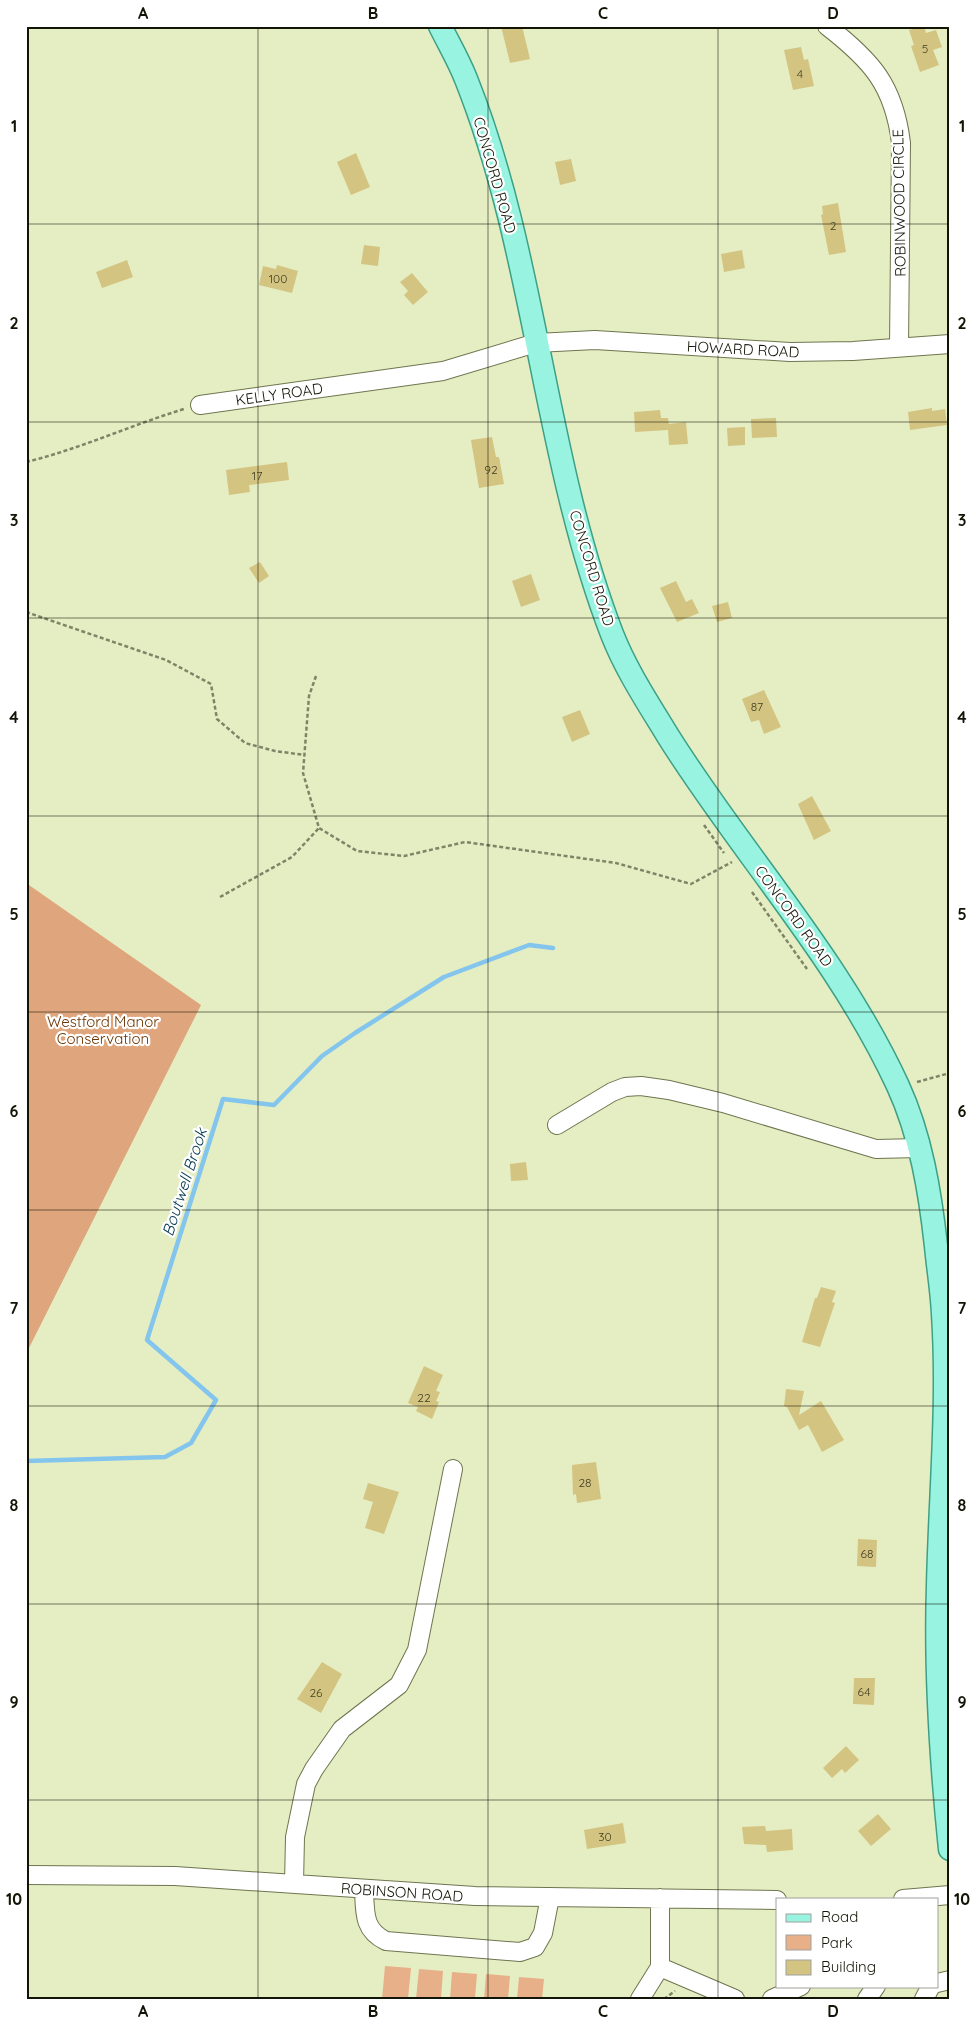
<svg xmlns="http://www.w3.org/2000/svg" width="976" height="2025" font-family="Quicksand,sans-serif">
  <style>
    .green { fill: #e8b088 }
    .forest { fill: #dfa57c }
    .lines { fill: none; stroke-linecap: round; stroke-linejoin: round }
    .stream { stroke: #84c5ee; stroke-width: 4.5 }
    .building { fill: #d3c481 }
    .minor-casing { stroke: #6e754f; stroke-width: 20 }
    .major-casing { stroke: #3da086; stroke-width: 25 }
    .path { stroke: #7f8467; stroke-width: 2.5; stroke-dasharray: 4 2.5; stroke-linecap: butt }
    .minor { stroke: #fff; stroke-width: 18 }
    .major { stroke: #98f3e0; stroke-width: 22 }
    .grid { fill: none; stroke: #121405; stroke-width: 1; stroke-opacity: 0.55 }
    .labels { text-anchor: middle; dominant-baseline: central; stroke-width: 4.5; stroke-linejoin: round; paint-order: stroke }
    .number-label { font-size: 12px; fill: #424024 }
    .street-label { font-size: 15px; fill: #121405; stroke: #fff }
    .park-label { font-size: 15px; fill: #6b3603; stroke: #fff }
    .water-label { font-size: 16px; font-style: italic; fill: #003651; stroke: #fff }
    .neatline { fill: none; stroke: #121405; stroke-width: 2 }
    .grid-label { font-size: 16px; text-anchor: middle; font-weight: bold; fill: #121405 }
  </style>
  <rect width="100%" height="100%" fill="#e5eec3"/>
  <path class="green" d="M385 1966 411 1968 408 1999H382Z
    M419 1969 443 1971 441 1999H416Z
    M452 1972 477 1974 475 1999H450Z
    M486 1974 510 1976 508 1999H484Z
    M519 1977 544 1979 542 1999H517Z"/>
  <path class="forest" d="M26 883 201 1005 26 1354Z"/>
  <g class="lines">
    <path class="stream" d="M26 1461 165 1457 191 1443 216 1400 147 1340 223 1099 274 1105 322 1056 355 1033 444 977 529 945 553 948"/>
  </g>
  <path class="building" d="M501 26H522L530 59 510 63Z
    M921 26H924L926 33 936 30 942 47 933 50 939 65 920 72 911 46 914 45 909 30Z
    M801 47 804 60 808 59 814 86 793 90 784 50Z
    M356 153 370 187 351 195 337 162Z
    M571 159 576 181 560 185 555 162Z
    M838 203 846 252 829 255 821 215 823 214 822 206Z
    M364 245 380 247 378 266 361 264Z
    M742 250 745 268 724 272 721 254Z
    M127 260 133 277 102 288 96 272Z
    M277 265 298 271 292 293 259 285 263 266 276 269Z
    M412 273 428 292 413 305 404 295 408 291 400 282Z
    M932 408V411L945 409 947 425 910 430 908 412Z
    M660 410 661 418H668L669 424 686 422 688 444 669 445 668 430 635 432 634 412Z
    M776 418 777 437 752 438 751 419Z
    M745 427V445L728 446 727 428Z
    M492 437 496 457H499L504 484 479 488 471 440Z
    M287 462 289 480 249 485 250 492 229 495 226 470Z
    M260 562 269 576 259 583 249 568Z
    M531 574 540 600 521 607 512 581Z
    M676 581 686 602 692 599 699 613 677 622 660 588Z
    M728 602 732 618 717 622 712 606Z
    M764 690 781 727 764 734 759 720 751 722 742 699Z
    M580 710 590 734 572 742 562 717Z
    M812 796 831 831 814 840 798 804Z
    M526 1162 528 1180 511 1181 510 1164Z
    M821 1287 836 1291 832 1302 835 1303 820 1347 802 1342 815 1298H817Z
    M424 1366 443 1375 436 1391 440 1392 436 1401 439 1402 432 1419 416 1411 418 1407 408 1403Z
    M786 1389 804 1391 799 1415 821 1401 844 1440 822 1452 808 1425 799 1430 787 1407 784 1406Z
    M596 1462 601 1499 577 1503 576 1494 573 1495 572 1465Z
    M368 1483 399 1492 384 1534 365 1528 373 1502 363 1499Z
    M858 1539 877 1540 876 1567 857 1566Z
    M322 1662 342 1674 321 1713 297 1699Z
    M854 1678H875L874 1705 853 1704Z
    M846 1746 859 1760 845 1773 842 1769 832 1778 823 1768Z
    M878 1814 891 1829 871 1846 858 1831Z
    M623 1823 626 1843 587 1849 584 1830Z
    M765 1826 766 1831 792 1829 793 1850 767 1852 766 1845 744 1844 742 1827Z"/>
  <g class="lines">
    <defs>
      <path id="minor" d="M827 26C871 60 894 85 901 143L899 347
        M200 405 443 371 536 343 595 340 790 352 853 351 950 344
        M557 1125 612 1092 625 1087 641 1086 669 1090 723 1103 876 1149 919 1148
        M26 1875 175 1876 475 1896 777 1900
        M294 1884 295 1837 306 1784 314 1769 342 1729 399 1685 417 1650 453 1469
        M364 1889C365 1912 363 1930 386 1941L520 1952 535 1947 543 1933 550 1897
        M660 1898V1967L735 1999
        M903 1899 950 1895
        M937 1983 950 1980
        M640 1999 660 1967
        M772 1999 801 1986
        M867 1999 876 1986
        M924 1999 931 1986"/>
      <path id="major" d="M440 26C449 44 459 61 466 79 537 257 543 455 612 634 626 670 648 703 668 736 742 854 839 958 898 1086 921 1136 930 1192 936 1246 938 1268 942 1291 943 1314 949 1404 940 1496 938 1586 935 1675 941 1761 950 1849"/>
    </defs>
    <use href="#minor" class="minor-casing"/>
    <use href="#major" class="major-casing"/>
    <path class="path" d="M26 462C80 449 131 425 184 409
      M26 612 166 660 211 684 217 719 245 743 275 751 305 755
      M316 676 309 696 303 773 319 828 357 851 404 856 465 842 616 863 691 884 732 862
      M704 825 724 853
      M752 892 807 969
      M220 897 292 857 319 828
      M917 1082 950 1073
      M664 1999 675 1991"/>
    <use href="#minor" class="minor"/>
    <use href="#major" class="major"/>
  </g>
  <path class="grid" d="M258 26V1999M488 26V1999M718 26V1999M26 224H950M26 422H950M26 618H950M26 816H950M26 1012H950M26 1210H950M26 1406H950M26 1604H950M26 1800H950"/>
  <g class="labels">
    <g class="number-label">
      <text x="925" y="48">5</text>
      <text x="800" y="73">4</text>
      <text x="833" y="225">2</text>
      <text x="278" y="278">100</text>
      <text x="491" y="469">92</text>
      <text x="257" y="475">17</text>
      <text x="757" y="706">87</text>
      <text x="424" y="1397">22</text>
      <text x="585" y="1482">28</text>
      <text x="867" y="1553">68</text>
      <text x="864" y="1691">64</text>
      <text x="316" y="1692">26</text>
      <text x="605" y="1836">30</text>
    </g>
    <g class="street-label">
      <text transform="translate(495 175) rotate(74)">CONCORD ROAD</text>
      <text transform="translate(899 203) rotate(-91)">ROBINWOOD CIRCLE</text>
      <text transform="translate(743 349) rotate(3)">HOWARD ROAD</text>
      <text transform="translate(279 394) rotate(-8)">KELLY ROAD</text>
      <text transform="translate(592 568) rotate(73)">CONCORD ROAD</text>
      <text transform="translate(794 916) rotate(54)">CONCORD ROAD</text>
      <text transform="translate(402 1892) rotate(4)">ROBINSON ROAD</text>
    </g>
    <g class="park-label">
      <text x="103" y="1021">Westford Manor<tspan x="103" dy="17">Conservation</tspan></text>
    </g>
    <g class="water-label">
      <text transform="translate(184 1182) rotate(-72)">Boutwell Brook</text>
    </g>
  </g>
  <rect width="976" height="2025" fill="none" stroke="#ffffff" stroke-width="55"/>
  <rect x="776" y="1898" width="162" height="90" fill="#ffffff" stroke="#a0a19b"/>
  <rect x="786" y="1914" width="25" height="8" fill="#98f3e0" stroke="#a0a19b"/>
  <text x="821" y="1922" font-size="15" fill="#121405">Road</text>
  <rect x="786" y="1935" width="25" height="15" fill="#e8b088" stroke="#a0a19b"/>
  <text x="821" y="1948" font-size="15" fill="#121405">Park</text>
  <rect x="786" y="1960" width="25" height="15" fill="#d3c481" stroke="#a0a19b"/>
  <text x="821" y="1972" font-size="15" fill="#121405">Building</text>
  <rect x="28" y="28" width="920" height="1970" class="neatline"/>
  <g class="grid-label">
    <text x="143" y="19">A</text>
    <text x="373" y="19">B</text>
    <text x="603" y="19">C</text>
    <text x="833" y="19">D</text>
    <text x="14" y="132">1</text>
    <text x="962" y="132">1</text>
    <text x="14" y="329">2</text>
    <text x="962" y="329">2</text>
    <text x="14" y="526">3</text>
    <text x="962" y="526">3</text>
    <text x="14" y="723">4</text>
    <text x="962" y="723">4</text>
    <text x="14" y="920">5</text>
    <text x="962" y="920">5</text>
    <text x="14" y="1117">6</text>
    <text x="962" y="1117">6</text>
    <text x="14" y="1314">7</text>
    <text x="962" y="1314">7</text>
    <text x="14" y="1511">8</text>
    <text x="962" y="1511">8</text>
    <text x="14" y="1708">9</text>
    <text x="962" y="1708">9</text>
    <text x="14" y="1905">10</text>
    <text x="962" y="1905">10</text>
    <text x="143" y="2017">A</text>
    <text x="373" y="2017">B</text>
    <text x="603" y="2017">C</text>
    <text x="833" y="2017">D</text>
  </g>
</svg>
